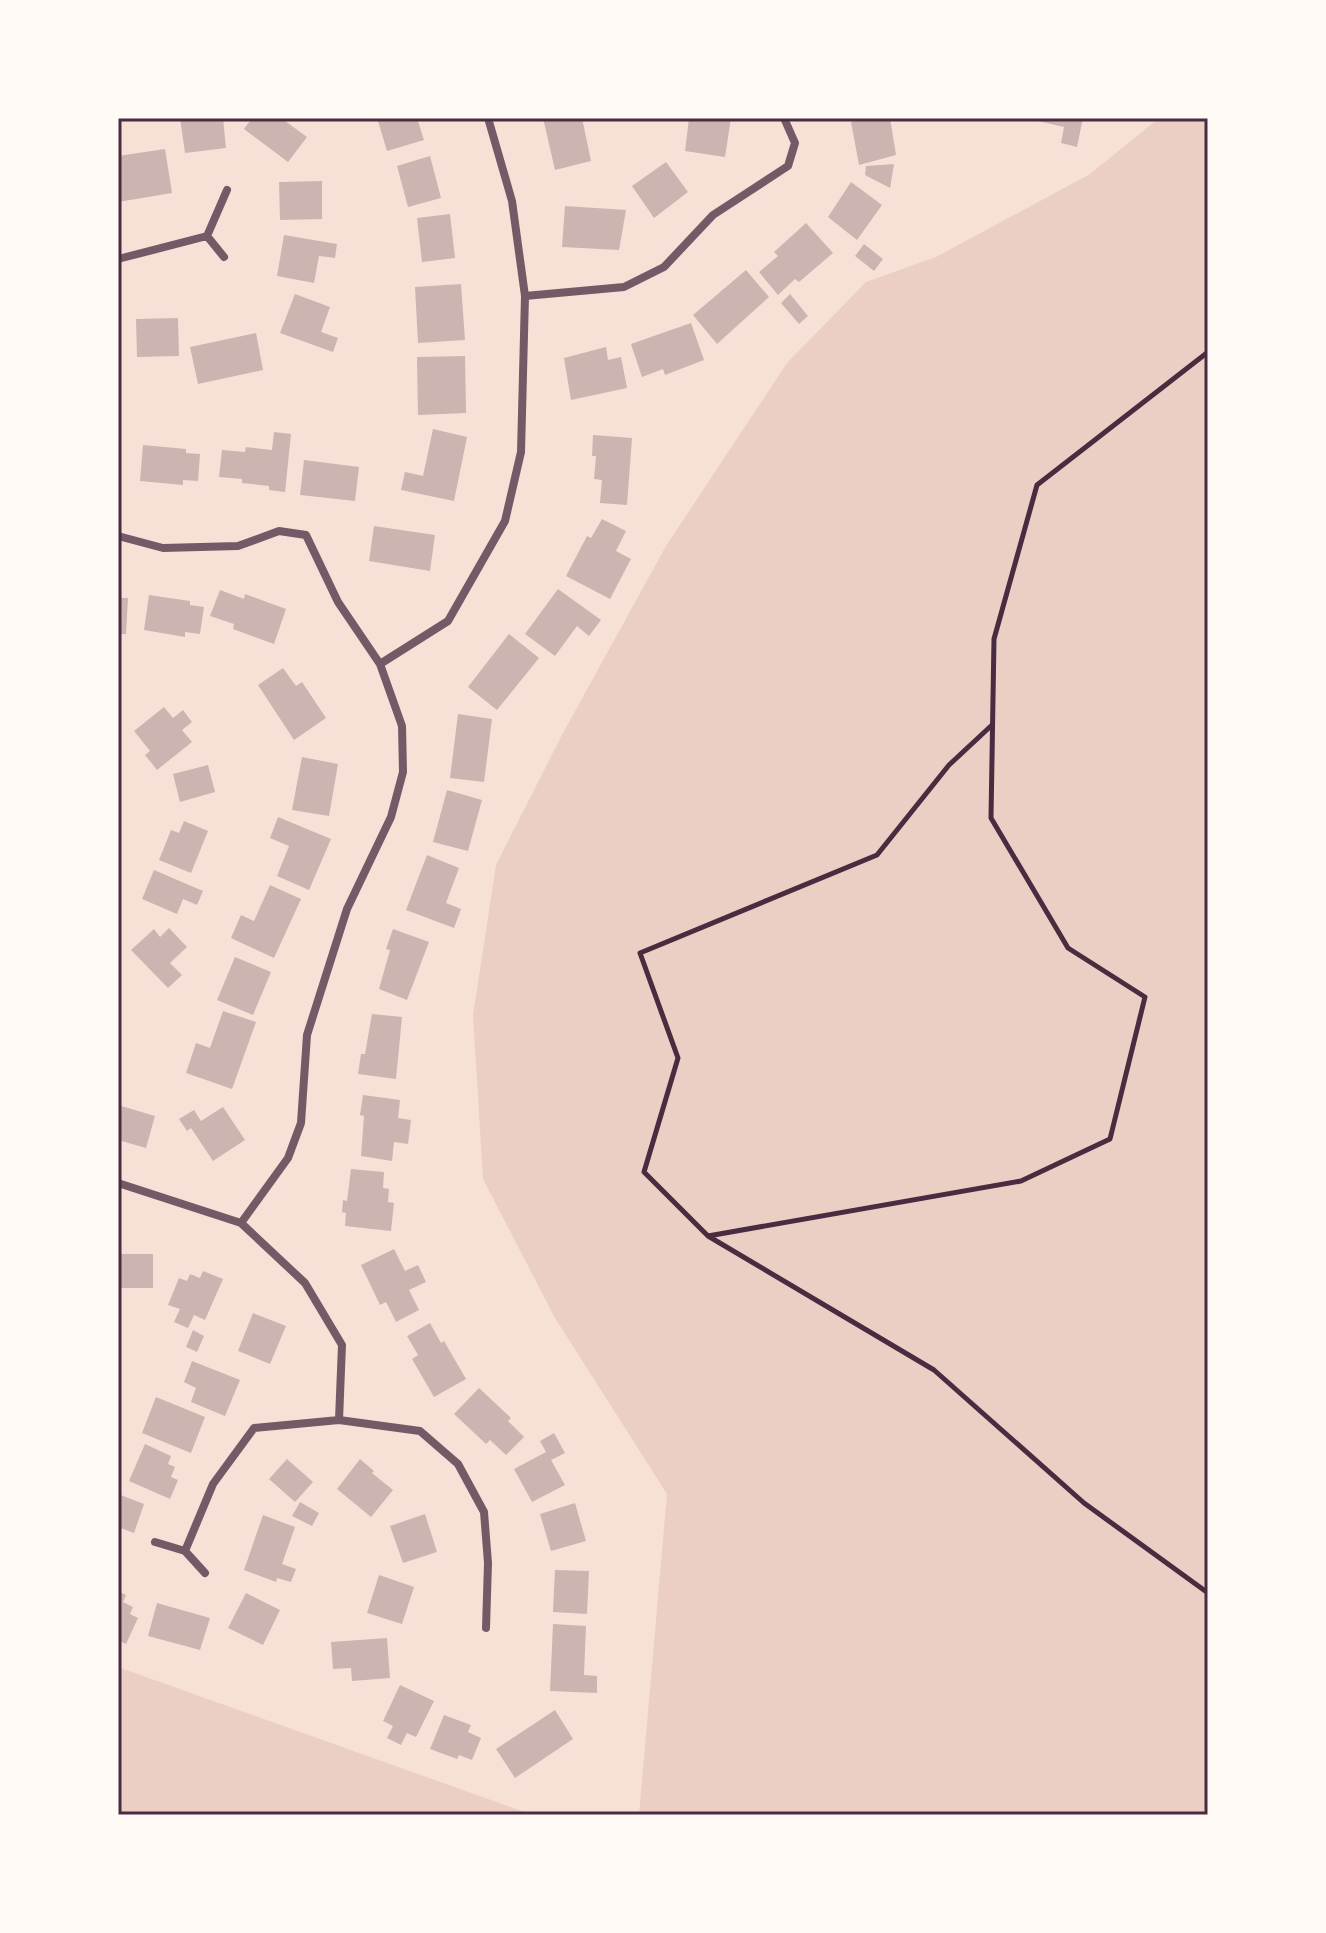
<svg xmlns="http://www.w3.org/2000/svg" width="1326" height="1933" font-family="'Sofia Sans Condensed',sans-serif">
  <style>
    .green { fill: #ebcfc5 }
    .building { fill: #ccb4b1 }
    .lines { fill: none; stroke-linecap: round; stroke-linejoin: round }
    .path { stroke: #4a2c40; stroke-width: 5 }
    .minor { stroke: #755966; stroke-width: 8 }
    .neatline { fill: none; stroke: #4a2c40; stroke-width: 3 }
  </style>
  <rect width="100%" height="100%" fill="#f7e1d7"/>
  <path class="green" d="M1159 118H1208V1815H639L667 1494 555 1318 483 1179 473 1015 496 865 563 733 666 546 787 363 866 282 936 257 1090 174Z
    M118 1667 533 1815H118Z"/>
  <path class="building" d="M180 118H223L226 148 185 153Z
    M252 118H281L307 137 288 162 244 129Z
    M377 118H417L424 140 387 151Z
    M543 118H582L591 161 555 170Z
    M689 118H731L725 157 685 151Z
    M865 118H890L896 155 859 165 851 122Z
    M1025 118H1083L1077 147 1061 143 1064 127Z
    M165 149 172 193 118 202V156Z
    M430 156 441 198 408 207 397 166Z
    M666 162 688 192 654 218 632 186Z
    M894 164 890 188 865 175 866 166Z
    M322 181V219L280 220 279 182Z
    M851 182 882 205 857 240 828 217Z
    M565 206 626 210 619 250 562 247Z
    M450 214 455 258 422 262 417 218Z
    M806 223 833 253 799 282 795 279 778 295 759 272 778 256 774 252Z
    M284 235 337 244 335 258 319 256 314 283 277 276Z
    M864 244 883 259 874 271 855 256Z
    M746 270 769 297 717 344 693 315Z
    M461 284 465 340 418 343 415 287Z
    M295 294 330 307 321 332 338 338 333 352 280 333Z
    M790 294 808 316 799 324 781 303Z
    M178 318 179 356 137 357 136 319Z
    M691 323 704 360 665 375 663 369 642 377 631 344Z
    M256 333 263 370 198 384 190 347Z
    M606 347 608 360 621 357 627 388 571 400 564 358Z
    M465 356 466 413 418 415 417 357Z
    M433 429 467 437 454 501 401 490 405 472 423 476Z
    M274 432 291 434 285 492 269 490V486L242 483V479L219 477 222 450 245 452 246 447 272 450Z
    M593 435 632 438 627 505 600 503 602 480 594 479 596 456H592Z
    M143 445 186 449V453L200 454 198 481 183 480V485L140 481Z
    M304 460 359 467 355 501 300 495Z
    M602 519 626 531 616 551 631 559 610 599 566 576 587 536 591 538Z
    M374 526 435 535 430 571 369 561Z
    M558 589 601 620 589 636 577 626 555 656 525 634Z
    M220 590 244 599 245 594 286 609 274 644 233 629 234 624 210 616Z
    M149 595 190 601V605L204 607 200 634 185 632V637L144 630Z
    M118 598H128L126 634H118Z
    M509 634 539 658 497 710 468 687Z
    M283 668 296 686 302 682 326 718 294 740 258 685Z
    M164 707 173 718 183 710 192 722 182 730 192 742 157 770 145 755 150 751 134 731Z
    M458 714 492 719 484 782 450 778Z
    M302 757 338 764 329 816 292 810Z
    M208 765 215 792 180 802 173 774Z
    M447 790 482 800 468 851 433 842Z
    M278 817 331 839 309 890 277 876 289 846 270 838Z
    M184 821 208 831 191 873 159 860 171 830 179 833Z
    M427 855 459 868 446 903 461 909 454 928 406 910Z
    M154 870 203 891 197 905 183 899 177 914 142 899Z
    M270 885 301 899 274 958 231 938 241 915 254 921Z
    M169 928 187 947 170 963 182 975 168 988 131 950 154 929 160 937Z
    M393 929 429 942 407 1000 379 989 390 950 386 949Z
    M235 957 271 972 253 1015 217 1000Z
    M223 1011 256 1022 232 1089 186 1073 196 1043 210 1048Z
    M372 1014 402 1017 396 1079 358 1074 361 1054H365Z
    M363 1095 400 1100 398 1118 411 1120 408 1144 394 1142 392 1161 361 1156 364 1116 360 1115Z
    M118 1105 155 1116 146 1148 118 1140Z
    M223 1107 245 1140 213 1161 191 1128 187 1131 179 1119 194 1110 201 1121Z
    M351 1169 384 1172 383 1188 389 1189 388 1202 394 1203 391 1231 345 1226 346 1213 342 1212 343 1200 347 1201Z
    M394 1249 405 1271 418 1265 426 1282 409 1290 419 1310 396 1322 386 1302 380 1305 361 1265Z
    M118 1254H153V1288H118Z
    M203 1271 223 1279 205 1320 194 1315 188 1328 174 1322 180 1309 168 1305 179 1278 187 1281 190 1274 200 1278Z
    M253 1313 286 1326 270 1364 238 1351Z
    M430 1323 441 1343 444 1341 466 1379 434 1397 412 1359 418 1355 407 1336Z
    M193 1330 204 1336 197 1352 186 1347Z
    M192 1361 240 1380 225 1416 191 1402 196 1388 184 1382Z
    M479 1388 511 1418 508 1421 524 1437 506 1455 490 1440 486 1444 454 1414Z
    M156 1397 205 1417 191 1453 142 1433Z
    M554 1433 565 1453 551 1460 565 1485 532 1502 514 1469 546 1452 540 1441Z
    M145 1444 171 1456 168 1464 175 1467 171 1477 178 1480 170 1499 129 1481Z
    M287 1459 313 1482 295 1502 269 1479Z
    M360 1459 374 1471 372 1473 393 1490 371 1517 337 1489Z
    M118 1494 144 1504 134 1533 118 1527Z
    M300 1502 319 1513 312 1526 292 1516Z
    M575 1503 586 1541 551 1551 540 1514Z
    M425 1514 437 1552 403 1563 390 1526Z
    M263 1515 295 1527 282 1564 296 1569 291 1582 277 1578 276 1582 244 1570Z
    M555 1570 589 1571 587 1614 553 1612Z
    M379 1575 414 1587 402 1624 367 1613Z
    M118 1591 126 1595 123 1602 133 1607 130 1614 138 1618 126 1644 118 1640Z
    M246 1593 280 1610 263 1645 228 1628Z
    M157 1603 210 1618 200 1650 148 1636Z
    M553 1624 586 1626 584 1675 597 1676V1693L550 1691Z
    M387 1638 390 1678 352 1681 351 1668 333 1669 331 1642Z
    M400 1685 434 1701 416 1737 407 1733 401 1745 387 1738 393 1726 383 1721Z
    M555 1710 573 1739 515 1778 496 1749Z
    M444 1715 471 1725 468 1732 481 1738 472 1760 459 1755 457 1759 430 1749Z"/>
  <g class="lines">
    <path class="path" d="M1208 352 1037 485 994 639 991 818 1068 948 1145 997 1110 1139 1021 1181 708 1236 934 1370 1084 1503 1208 1593
      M708 1236 644 1172 678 1058 640 953 877 855 949 765 992 725"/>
    <path class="minor" d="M224 257 207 236 227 190
      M118 259 207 236
      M525 296 624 287 664 267 713 215 788 166 795 143 784 118
      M118 536 163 548 238 546 279 531 306 535 338 602 380 664 402 726 403 772 391 817 347 909 307 1035 301 1123 288 1158 241 1223
      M380 664 448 621 505 521 521 452 525 296 512 201 488 118
      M118 1183 241 1223 305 1283 342 1345 339 1420
      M155 1542 185 1551 205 1573
      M185 1551 213 1484 254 1428 339 1420 420 1431 458 1464 484 1512 488 1563 486 1628"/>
  </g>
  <rect width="1326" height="1933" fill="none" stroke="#fffaf5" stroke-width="240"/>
  <rect x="120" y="120" width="1086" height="1693" class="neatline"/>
</svg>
